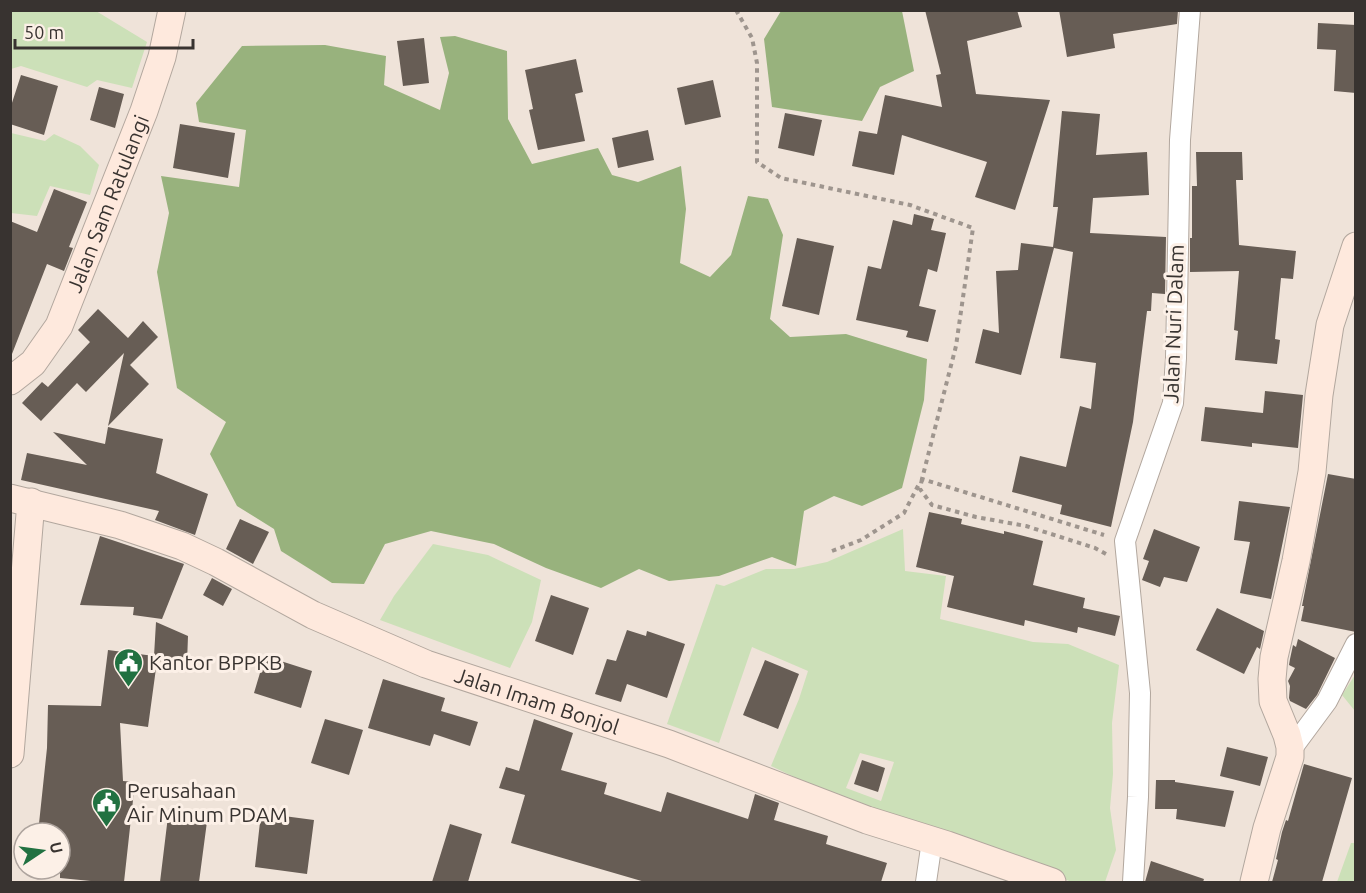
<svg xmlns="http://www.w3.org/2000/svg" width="1366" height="893" font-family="Ubuntu,sans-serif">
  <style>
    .green { fill: #cce0b8; fill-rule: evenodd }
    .forest { fill: #98b27d }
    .building { fill: #675d55 }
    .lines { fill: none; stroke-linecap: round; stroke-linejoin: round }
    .street-casing { stroke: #b2a79e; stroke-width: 22 }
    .secondary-casing { stroke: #b2a79e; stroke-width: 29 }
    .path { stroke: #9e958e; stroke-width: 4; stroke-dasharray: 4.5 4.5; stroke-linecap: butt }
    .street { stroke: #fff; stroke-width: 20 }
    .secondary { stroke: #fee9dd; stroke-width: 27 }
    .labels { text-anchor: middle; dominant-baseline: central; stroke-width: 6; stroke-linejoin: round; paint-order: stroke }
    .street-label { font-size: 21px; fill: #383330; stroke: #fcf0e7 }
    .poi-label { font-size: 21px; fill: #383330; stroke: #fcf0e7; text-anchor: start }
  </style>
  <rect width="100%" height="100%" fill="#efe3d9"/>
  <path class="green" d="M11 10 96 11 147 42 132 88 97 80 87 87 21 66 11 69Z
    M11 133 45 141 54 134 80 146 99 165 90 195 50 186 37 216 11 213Z
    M903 529 905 571 946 576 940 619 1033 642 1068 644 1119 665 1112 723 1113 774 1110 808 1116 850 1105 882H1072L826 792 771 766 799 699 808 671 752 647 719 743 667 724 716 584 724 586 766 569H794L827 562ZM860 753 894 762 881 801 846 788Z
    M433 544 488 555 541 580 532 622 510 668 380 620 394 596Z
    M1355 675V711L1342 695Z
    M1351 843H1355V882H1337Z"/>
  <path class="forest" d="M781 11H902L914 71 880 87 862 121 772 107 764 39Z
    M455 36 507 51 508 119 532 164 598 148 612 175 638 182 681 166 686 209 680 263 710 277 731 255 748 196 768 199 783 235 770 319 790 337 846 334 927 359 924 400 902 488 862 506 834 496 804 511 796 566 772 557 719 576 669 581 639 569 601 588 546 568 494 544 431 531 385 544 364 584 332 583 281 551 274 529 237 506 210 454 226 422 177 388 157 272 169 213 161 176 239 187 246 130 199 122 196 103 242 46 325 45 386 56 384 85 440 110 449 73 440 37Z"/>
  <path class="building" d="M925 10H1017L1022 27 967 41 976 94 1050 100 1015 210 975 197 987 162 902 135 894 175 852 166 859 131 877 134 885 95 942 107 936 75 941 74Z
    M1059 10H1178L1177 24 1113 34 1115 48 1067 57Z
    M1318 23 1356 25V93L1334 91 1336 50 1317 49Z
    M424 38 429 83 403 86 397 41Z
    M576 59 583 92 575 94 585 141 538 150 529 110 533 109 525 70Z
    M21 75 58 86 44 135 10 124V109Z
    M713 80 721 117 685 125 677 88Z
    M99 87 124 94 115 128 90 120Z
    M1062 111 1100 114 1096 155 1147 152 1149 195 1093 198 1090 233 1166 237 1165 294 1152 293 1151 311H1147L1133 422 1111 527 1060 514 1062 505 1012 492 1020 456 1066 467 1080 406 1091 409 1096 363 1060 358 1073 252 1054 248 1021 375 975 363 983 329 999 333 996 271 1018 270 1021 243 1053 247 1058 207H1053Z
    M785 113 822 120 814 156 778 148Z
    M180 124 235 133 228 178 173 168Z
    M648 130 654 160 618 168 612 138Z
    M1196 152H1242L1243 180H1236L1239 245 1296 251 1293 279 1281 278 1275 339 1280 340 1277 364 1235 360 1238 331 1234 330 1239 271 1190 272V238H1192V186H1197Z
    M54 189 87 202 69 247 73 248 64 271 47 264 12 354H10V221L37 232Z
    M914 214 934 219 931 230 946 233 937 272 928 269 919 306 936 310 928 342 906 337 908 331 856 320 868 266 881 269 893 220 912 225Z
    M797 238 834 246 819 315 782 306Z
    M98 309 128 338 143 321 158 337 130 365 149 384 108 426 124 353 86 392 77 383 41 421 22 403 42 382 48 387 90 342 78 330Z
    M1265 391 1303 395 1298 448 1252 443V447L1201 441 1205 407 1263 413Z
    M108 427 163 439 156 473 208 494 195 535 155 520 159 511 21 480 27 453 87 465 53 432 105 444Z
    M1328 474 1356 479V632L1301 621 1304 606H1302Z
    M1239 501 1290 507 1271 599 1240 593 1250 542 1234 540Z
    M929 512 962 519 961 524 1004 534V531L1043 541 1033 585 1085 598 1083 608 1120 616 1115 636 1078 627 1077 633 1025 620 1024 626 947 607 954 576 916 567Z
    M240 519 269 532 253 564 226 549Z
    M1154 529 1200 547 1187 582 1164 577 1160 587 1142 580 1149 561 1143 559Z
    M100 536 184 564 162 619 133 615 134 607 80 605Z
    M212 578 232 589 223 606 203 595Z
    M551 595 589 608 573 655 535 641Z
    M1217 608 1264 631 1260 649 1257 647 1244 674 1196 650Z
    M156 622 188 636 187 663 157 661 148 727 120 723 123 781 135 782 124 882H101L60 878V833H38L47 748 48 705 101 706 108 650 154 656Z
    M627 630 646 636 647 631 685 644 667 698 627 684 621 702 595 694 607 659 616 661Z
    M1298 639 1335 658 1317 695 1306 709 1290 701 1289 698 1290 686 1288 681 1295 668 1289 665 1290 659 1293 645 1296 647Z
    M265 656 312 671 301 708 254 693Z
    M765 660 799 674 778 729 743 715Z
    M383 679 445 698 441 711 478 722 470 746 434 734 430 746 368 728Z
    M325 719 363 730 349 775 311 763Z
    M534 719 573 733 561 770 607 783 604 794 661 812 667 792 748 819 755 794 779 803 774 820 828 836 826 844 887 863 881 882H645L511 843 525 795 499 788 506 767 519 771Z
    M1227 747 1268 757 1260 786 1220 776Z
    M862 760 885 768 878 792 854 784Z
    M1304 764 1352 778 1322 882H1272L1278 860 1276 859 1282 832 1286 820 1288 821Z
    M1156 780H1175V782L1234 791 1225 827 1176 819 1177 809H1155Z
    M169 808 208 814 199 882H160Z
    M261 813 314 820 307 874 255 867Z
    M450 824 482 834 468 882H432Z
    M1151 861 1204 879 1203 882H1145Z"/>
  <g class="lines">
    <defs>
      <path id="street" d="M1290 751 1327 701 1356 644
        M926 882 932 841
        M1133 882 1138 797 1140 693 1125 541 1173 403 1176 358 1180 140 1190 10"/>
      <g id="secondary">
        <path id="s1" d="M10 381 33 363 59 326 144 111 162 57 172 10"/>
        <path id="s2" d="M10 498 120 525 182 546 216 562 313 615 426 664 669 744 867 820 947 845 1052 882"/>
        <path d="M10 754 31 502"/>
        <path d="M1254 882 1267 828 1290 757V747L1287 735 1273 701 1272 679 1274 657 1296 561 1312 472 1319 395 1330 325 1356 246"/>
      </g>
    </defs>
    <use href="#street" class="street-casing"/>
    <use href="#secondary" class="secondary-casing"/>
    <path class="path" d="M736 10 752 38 757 63V162L781 178 910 205 973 228 956 346 922 479 1104 535
      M922 479 920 489 932 505 976 517 1026 526 1095 548 1106 554
      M832 551 861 540 904 513 920 482"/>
    <use href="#street" class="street"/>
    <use href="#secondary" class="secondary"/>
  </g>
  <defs>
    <symbol id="civic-pin" viewBox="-11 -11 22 30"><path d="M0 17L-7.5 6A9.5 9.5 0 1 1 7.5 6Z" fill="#217141" stroke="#fcf0e7"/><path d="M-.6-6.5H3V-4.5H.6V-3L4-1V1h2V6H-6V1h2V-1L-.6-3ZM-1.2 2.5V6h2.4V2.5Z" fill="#fff"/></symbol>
  </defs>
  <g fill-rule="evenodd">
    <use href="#civic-pin" x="112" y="646" width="33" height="45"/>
    <use href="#civic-pin" x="90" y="786" width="33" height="45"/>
  </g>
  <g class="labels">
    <g class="street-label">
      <text stroke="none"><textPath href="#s1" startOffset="206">Jalan Sam Ratulangi</textPath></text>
      <text transform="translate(1173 324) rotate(-88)">Jalan Nuri Dalam</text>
      <text stroke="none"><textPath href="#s2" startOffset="567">Jalan Imam Bonjol</textPath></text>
    </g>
    <g class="poi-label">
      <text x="149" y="662">Kantor BPPKB</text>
      <text x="127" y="790">Perusahaan<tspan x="127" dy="24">Air Minum PDAM</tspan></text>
    </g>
  </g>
  <rect width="1366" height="893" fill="none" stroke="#383330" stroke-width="24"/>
  <g transform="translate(42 851) rotate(77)"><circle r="28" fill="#fcf0e7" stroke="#aea49e" stroke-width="1.5"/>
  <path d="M0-4.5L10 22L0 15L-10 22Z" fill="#217141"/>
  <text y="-9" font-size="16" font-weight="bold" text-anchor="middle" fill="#383330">U</text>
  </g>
  <path d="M15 39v9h178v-9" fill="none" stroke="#383330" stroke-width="3"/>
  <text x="24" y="39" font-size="18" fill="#383330" stroke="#fcf0e7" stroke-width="4.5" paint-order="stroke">50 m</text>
</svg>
